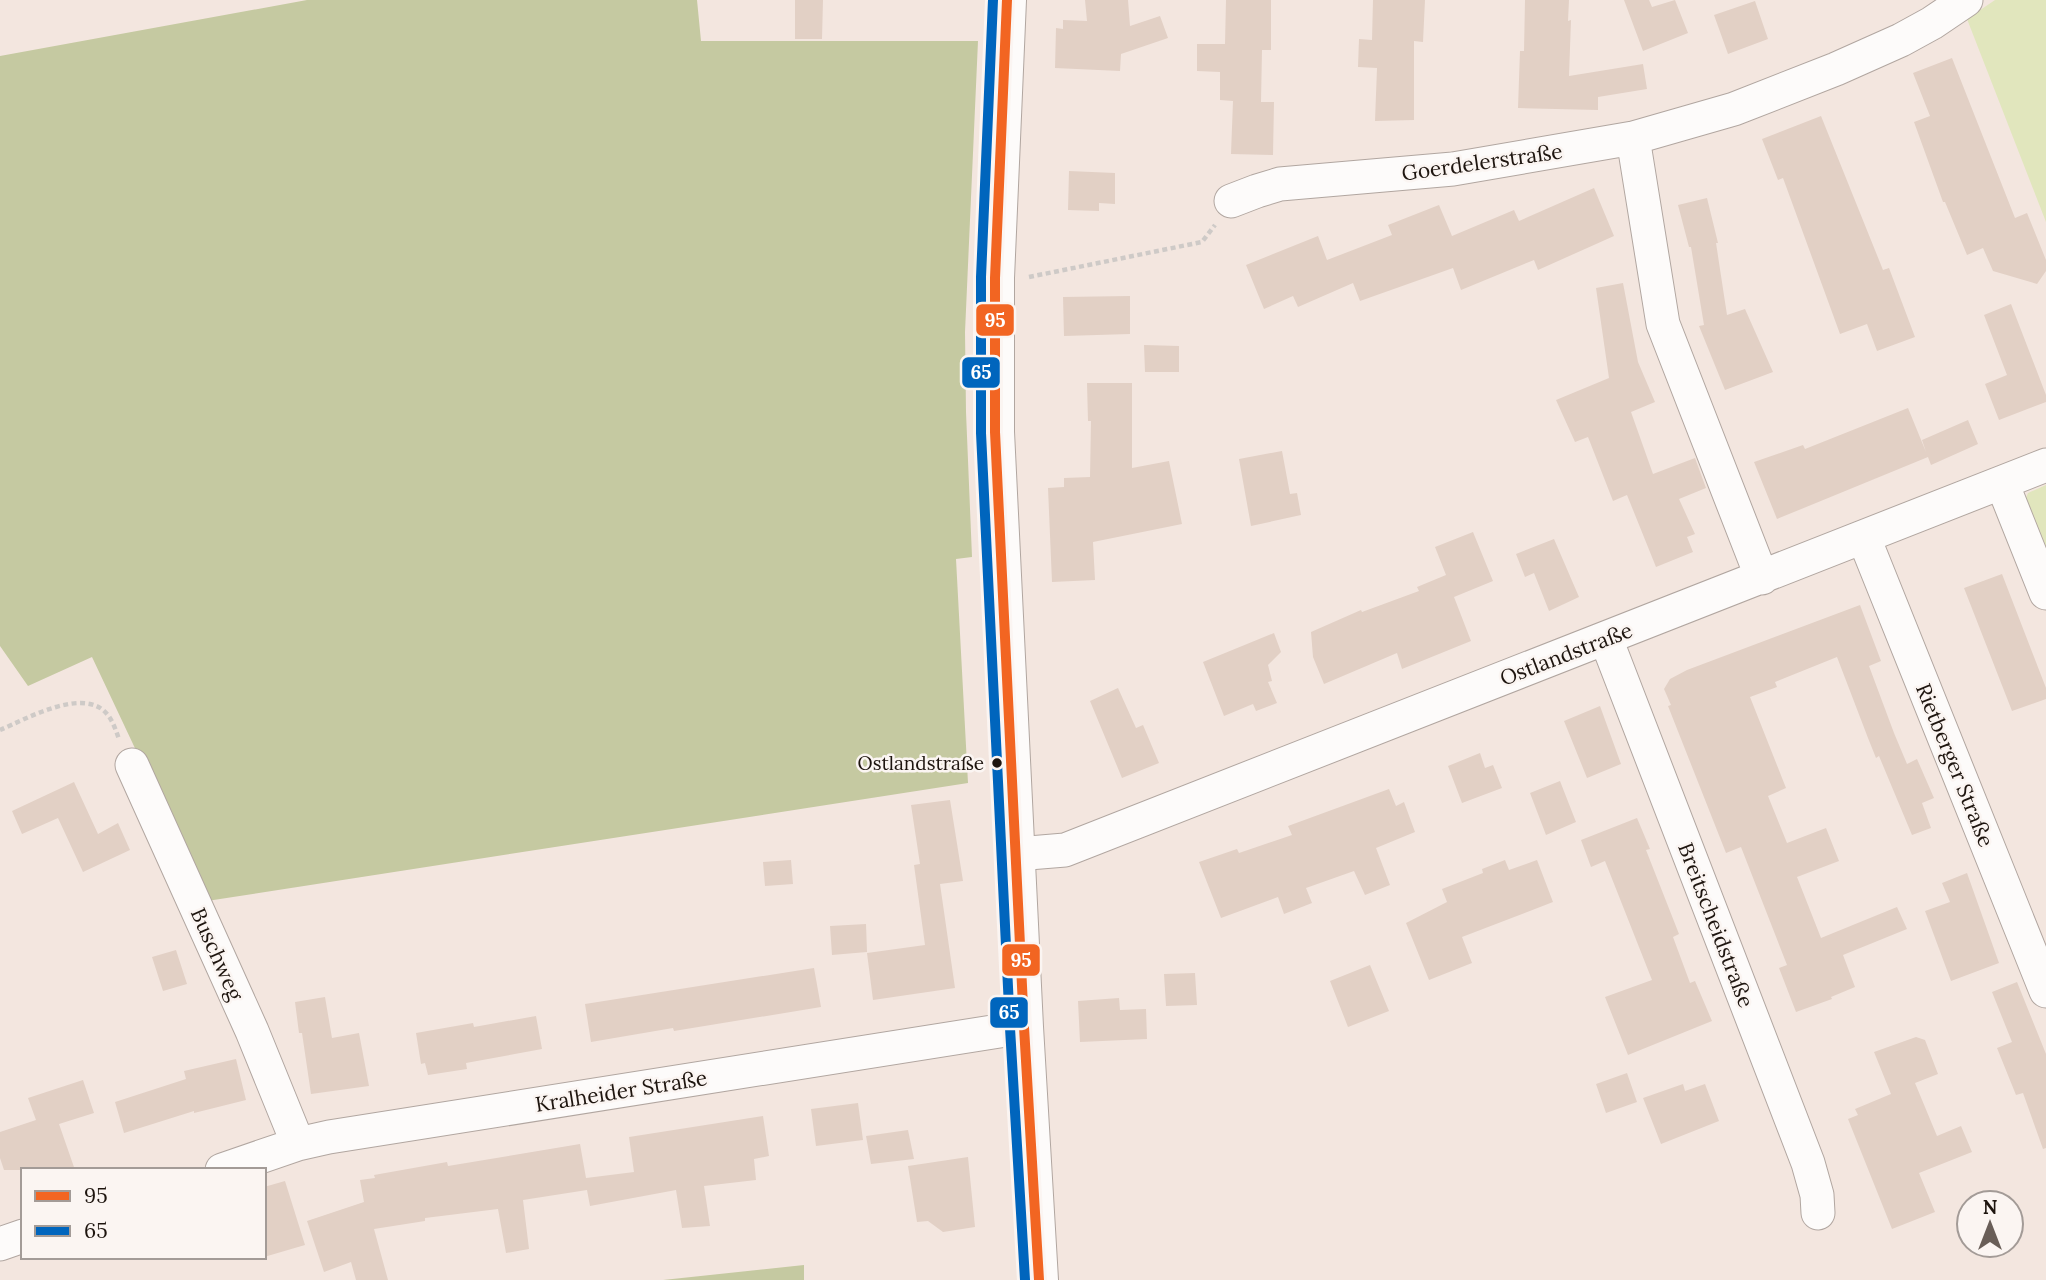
<svg xmlns="http://www.w3.org/2000/svg" width="2046" height="1280" font-family="Lora,serif">
  <style>
    .green { fill: #e1e6bd }
    .forest { fill: #c5c9a1 }
    .building { fill: #e2d0c5 }
    .lines { fill: none; stroke-linecap: round; stroke-linejoin: round }
    .minor-casing { stroke: #b1a6a0; stroke-width: 35 }
    .tertiary-casing { stroke: #b1a6a0; stroke-width: 40 }
    .path { stroke: #cecac7; stroke-width: 4.5; stroke-dasharray: 5 3.5; stroke-linecap: butt }
    .minor { stroke: #fdfbfa; stroke-width: 33 }
    .tertiary { stroke: #fdfbfa; stroke-width: 38 }
    .bus-1-casing { stroke: #fbf5f2; stroke-width: 16 }
    .bus-2-casing { stroke: #fbf5f2; stroke-width: 16 }
    .bus-1 { stroke: #f26522; stroke-width: 10 }
    .bus-2 { stroke: #0065bd; stroke-width: 10 }
    .bus-dot { fill: #1e150f; stroke: #fbf5f2; stroke-width: 2.5 }
    .labels { text-anchor: middle; dominant-baseline: central; stroke-width: 5; stroke-linejoin: round; paint-order: stroke }
    .bus-label { font-size: 19px; fill: #1e150f; stroke: #fbf5f2; text-anchor: end }
    .street-label { font-size: 21px; fill: #1e150f; stroke: #fbf5f2 }
    .line-badge { stroke: #fbf5f2; stroke-width: 2.5 }
    .badge-label { font-size: 19px; text-anchor: middle; font-weight: bold; fill: #fff }
  </style>
  <rect width="100%" height="100%" fill="#f3e6df"/>
  <path class="green" d="M1995 0H2046V222L1967 19Z
    M2046 485V559L2025 500 2028 493Z"/>
  <path class="forest" d="M307 0H697L701 41H978L965 332 966 412 972 557 956 559 968 783 207 901 92 657 28 686 0 646V56Z
    M804 1265V1280H663Z"/>
  <path class="building" d="M795 0H823L822 39H795Z
    M1085 0H1128L1130 26 1160 16 1168 38 1121 54 1120 71 1055 68 1056 28 1063 29V20L1087 21Z
    M1226 0H1271V50H1262L1261 102H1274L1273 155 1231 154 1233 101 1220 100V72L1197 71V44H1225Z
    M1373 0H1425L1423 42 1414 41V120L1375 121 1377 68 1358 67 1359 39 1372 40Z
    M1525 0H1569L1568 21 1571 20 1569 76 1643 64 1647 89 1598 97V110L1518 108 1520 51H1524Z
    M1624 0H1649L1652 7 1675 0 1688 33 1643 51Z
    M1755 1 1768 39 1728 54 1714 15Z
    M1952 58 2015 218 2027 213 2046 260V271L2037 284 1993 271 1983 248 1967 255 1945 202H1943L1914 122 1930 116 1913 73Z
    M1821 116 1883 270 1889 268 1915 337 1877 351 1867 324 1840 334 1783 178 1778 180 1762 139Z
    M1069 171 1115 173V204L1099 203V211L1068 210Z
    M1594 188 1614 236 1538 270 1534 260 1461 290 1453 268 1360 301 1353 283 1298 307 1293 296 1264 309 1246 265 1318 236 1327 260 1392 235 1388 225 1439 205 1452 236 1514 210 1519 221Z
    M1707 198 1718 243H1716L1727 315 1745 309 1773 372 1725 390 1699 326 1704 325 1691 247H1689L1678 205Z
    M1623 283 1638 362 1655 402 1631 412 1653 474 1695 458 1706 488 1679 499 1695 534 1687 537 1693 552 1656 567 1627 495 1613 501 1588 437 1575 442 1556 400 1609 378 1596 288Z
    M1130 296V334L1064 336 1063 297Z
    M2011 304 2046 395V402L1999 420 1985 384 2007 375 1984 315Z
    M1144 345 1179 346V372H1145Z
    M1087 383H1132V468L1169 461 1182 524 1093 542 1095 580 1052 582 1048 488 1064 487V478L1090 477 1091 421H1088Z
    M1908 408 1926 452 1922 440 1968 420 1978 444 1931 465 1928 457 1777 519 1754 462 1803 445 1805 449Z
    M1282 451 1290 494 1297 493 1301 515 1251 526 1239 459Z
    M1473 532 1493 581 1454 597 1471 641 1402 669 1397 653 1324 684 1313 657 1311 632 1361 610 1362 612 1419 591 1417 587 1446 575 1435 547Z
    M1554 539 1579 597 1549 611 1534 573 1525 577 1516 554Z
    M2002 574 2046 688V699L2012 711 1964 588Z
    M1860 605 1881 661 1869 666 1894 733 1907 764 1917 759 1934 798 1922 803 1931 828 1912 835 1879 756 1876 758 1868 738 1837 657 1775 682 1777 687 1750 697 1786 788 1768 796 1787 843 1826 828 1839 861 1797 877 1821 938 1897 907 1907 929 1843 955 1855 987 1831 997 1832 999 1796 1012 1779 968 1787 965 1741 847 1726 853 1668 706 1671 705 1664 689 1670 679 1687 670Z
    M1274 633 1281 652 1268 665 1272 681 1268 682 1277 703 1256 711 1253 704 1224 716 1203 662Z
    M1118 688 1136 728 1143 725 1159 763 1122 778 1090 701Z
    M1600 706 1621 764 1587 778 1564 721Z
    M1480 753 1485 768 1493 765 1502 788 1462 803 1448 766Z
    M1560 781 1576 822 1546 835 1530 793Z
    M74 782 98 834 118 823 130 850 83 872 58 818 22 834 12 811Z
    M1389 789 1396 806 1404 802 1415 832 1376 848 1390 885 1365 895 1354 871 1306 888 1312 903 1284 914 1278 897 1221 918 1199 862 1237 849 1239 853 1292 835 1288 826Z
    M950 800 963 881 940 884 955 988 873 1000 867 953 925 945 914 865 920 864 911 805Z
    M1637 818 1650 849 1646 850 1679 934 1673 937 1690 983 1695 981 1712 1021 1628 1055 1605 997 1652 980 1605 861 1591 867 1581 840Z
    M791 860 793 884 765 886 763 862Z
    M1505 860 1509 870 1537 860 1553 902 1462 937 1472 963 1429 980 1406 923 1447 902 1442 889 1483 873 1482 869Z
    M1967 873 1999 963 1951 981 1925 911 1950 902 1942 883Z
    M866 924 867 952 832 955 830 926Z
    M176 950 187 984 163 991 152 957Z
    M1370 965 1389 1011 1348 1027 1330 981Z
    M814 968 821 1007 674 1031 673 1028 591 1042 585 1004Z
    M1195 973 1197 1005 1166 1006 1164 974Z
    M2017 982 2046 1054V1148L2043 1149 2023 1093 2016 1095 1997 1048 2012 1042 1992 992Z
    M325 997 332 1038 359 1033 369 1086 311 1094 302 1033H299L295 1002Z
    M1119 998 1120 1010 1146 1009 1147 1039 1080 1042 1078 1001Z
    M536 1016 542 1049 466 1063 467 1069 428 1075 425 1063 421 1064 416 1033 473 1023 474 1027Z
    M1916 1037 1925 1040 1938 1074 1915 1083 1937 1136 1961 1126 1972 1152 1919 1173 1935 1212 1892 1229 1848 1119 1858 1115 1855 1109 1891 1094 1874 1052Z
    M236 1059 246 1100 194 1113V1111L124 1133 115 1102 186 1079 184 1071Z
    M1627 1073 1637 1102 1606 1113 1596 1084Z
    M83 1080 94 1113 59 1124 75 1170H4L0 1158V1132L36 1120 28 1098Z
    M1683 1084 1685 1091 1705 1084 1719 1121 1661 1144 1643 1098Z
    M858 1103 863 1140 816 1146 811 1109Z
    M763 1116 769 1156 754 1159 756 1180 704 1186 710 1226 682 1228 676 1190 590 1206 587 1190 523 1200 529 1249 506 1253 498 1209 425 1218V1221L374 1229 388 1280H356L351 1262 324 1272 307 1221 364 1202 360 1180 375 1178 374 1175 447 1162 448 1166 580 1144 586 1178 634 1172 629 1137Z
    M908 1130 914 1159 871 1164 866 1136Z
    M968 1157 975 1227 943 1232 928 1221 917 1222 908 1166Z
    M285 1181 305 1245 264 1257V1187Z"/>
  <g class="lines">
    <defs>
      <path id="minor" d="M1633 138 1663 324 1762 578
        M1231 201 1257 191 1280 184 1453 169 1633 138 1734 109 1836 69 1901 40 1932 23 1966 0
        M2002 483 2046 593
        M1864 538 2046 991
        M1606 639 1808 1163 1817 1195 1818 1213
        M132 765 252 1031 298 1144
        M1016 854 1065 850 2046 465
        M222 1170 298 1144 329 1137 1024 1027
        M0 1244 23 1236"/>
      <path id="tertiary" d="M1007 0 995 278V432L1024 1027 1039 1280"/>
    </defs>
    <use href="#minor" class="minor-casing"/>
    <use href="#tertiary" class="tertiary-casing"/>
    <path class="path" d="M1029 277 1202 242 1215 225
      M0 730C26 719 84 686 107 714 113 721 116 731 119 739"/>
    <use href="#minor" class="minor"/>
    <use href="#tertiary" class="tertiary"/>
    <defs>
      <path id="bus-1" d="M1007 0 995 278V432L1024 1027 1039 1280"/>
      <path id="bus-2" d="M993 0 981 277V433L1010 1028 1025 1280"/>
    </defs>
    <use href="#bus-1" class="bus-1-casing"/>
    <use href="#bus-2" class="bus-2-casing"/>
    <use href="#bus-1" class="bus-1"/>
    <use href="#bus-2" class="bus-2"/>
  </g>
  <circle class="bus-dot" cx="997" cy="763" r="6"/>
  <g class="labels">
    <g class="bus-label">
      <text x="984" y="763">Ostlandstraße</text>
    </g>
    <g class="street-label">
      <text transform="translate(1482 162) rotate(-8)">Goerdelerstraße</text>
      <text transform="translate(1566 654) rotate(-21)">Ostlandstraße</text>
      <text transform="translate(1955 765) rotate(68)">Rietberger Straße</text>
      <text transform="translate(1716 925) rotate(69)">Breitscheidstraße</text>
      <text transform="translate(217 954) rotate(66)">Buschweg</text>
      <text transform="translate(621 1091) rotate(-9)">Kralheider Straße</text>
    </g>
  </g>
  <g class="line-badge">
    <rect x="975" y="303" width="40" height="34" rx="7" fill="#f26522"/>
    <rect x="961" y="356" width="40" height="33" rx="7" fill="#0065bd"/>
    <rect x="1001" y="943" width="40" height="34" rx="7" fill="#f26522"/>
    <rect x="989" y="996" width="40" height="33" rx="7" fill="#0065bd"/>
  </g>
  <g class="badge-label">
    <text x="995" y="327">95</text>
    <text x="981" y="379">65</text>
    <text x="1021" y="967">95</text>
    <text x="1009" y="1019">65</text>
  </g>
  <rect x="21" y="1168" width="245" height="91" fill="#fbf5f2" stroke="#a39b97" stroke-width="2"/>
  <rect x="35" y="1191" width="35" height="10" fill="#f26522" stroke="#a39b97" stroke-width="2"/>
  <text x="84" y="1203" font-size="21" fill="#1e150f">95</text>
  <rect x="35" y="1226" width="35" height="10" fill="#0065bd" stroke="#a39b97" stroke-width="2"/>
  <text x="84" y="1238" font-size="21" fill="#1e150f">65</text>
  <g transform="translate(1990 1224)"><circle r="33" fill="#fbf5f2" stroke="#a39b97" stroke-width="2"/>
  <path d="M0-5L12 26L0 18L-12 26Z" fill="#695e58"/>
  <text y="-10" font-size="19" font-weight="bold" text-anchor="middle" fill="#1e150f">N</text>
  </g>
</svg>
